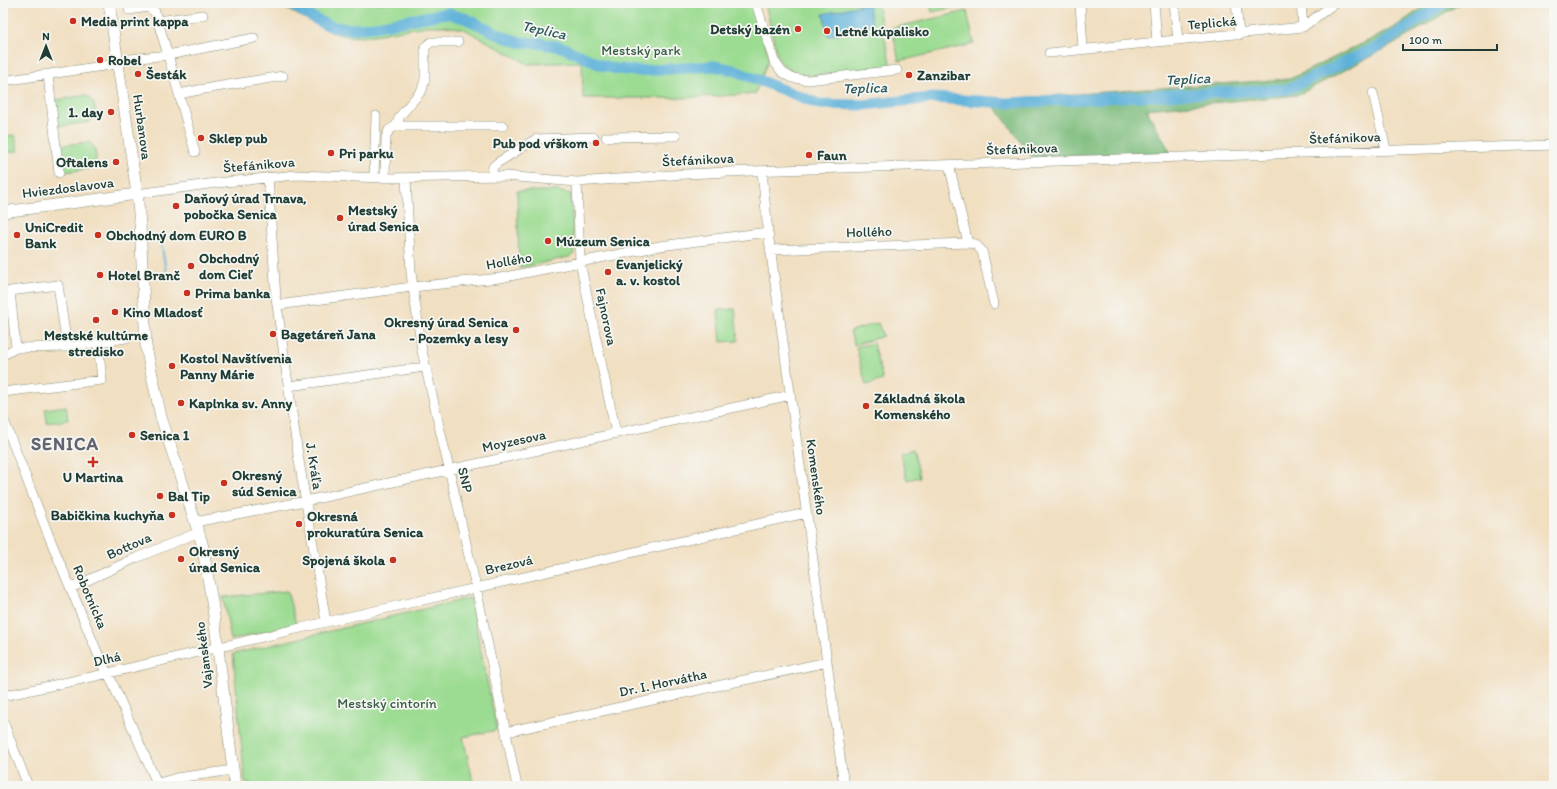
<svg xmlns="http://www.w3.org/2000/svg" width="1557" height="789" font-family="Itim,sans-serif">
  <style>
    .green { fill: #9cdc92; stroke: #5e8c63 }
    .forest { fill: #7dbc7c; stroke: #4e7c58 }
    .water { fill: #5db1d9; stroke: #3e7786 }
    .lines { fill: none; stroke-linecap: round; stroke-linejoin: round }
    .stream { stroke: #5db1d9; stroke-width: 2 }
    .river { stroke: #5db1d9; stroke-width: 11 }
    .minor-casing { stroke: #888e7a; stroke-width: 10 }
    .major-casing { stroke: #888e7a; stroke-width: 12 }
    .minor { stroke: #fff; stroke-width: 9 }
    .major { stroke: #fff; stroke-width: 11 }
    .poi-dot { fill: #c8321e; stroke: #f6f6f2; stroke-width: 1.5 }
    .labels { text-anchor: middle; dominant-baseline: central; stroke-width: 3.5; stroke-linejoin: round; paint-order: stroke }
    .poi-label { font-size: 14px; font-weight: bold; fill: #1f3d34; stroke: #f6f6f2; text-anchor: start }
    .street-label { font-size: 14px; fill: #1f3d34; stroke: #f6f6f2 }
    .park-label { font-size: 14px; fill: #385d47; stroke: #f6f6f2 }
    .water-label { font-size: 15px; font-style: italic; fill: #2e5a5d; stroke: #f6f6f2 }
    .district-label { font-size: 18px; font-weight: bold; letter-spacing: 1px; fill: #636471; stroke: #f6f6f2 }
  </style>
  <rect width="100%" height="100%" fill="#f6f6f2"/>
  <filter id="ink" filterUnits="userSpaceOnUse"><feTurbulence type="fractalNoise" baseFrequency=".025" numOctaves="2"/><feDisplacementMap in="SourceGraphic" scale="8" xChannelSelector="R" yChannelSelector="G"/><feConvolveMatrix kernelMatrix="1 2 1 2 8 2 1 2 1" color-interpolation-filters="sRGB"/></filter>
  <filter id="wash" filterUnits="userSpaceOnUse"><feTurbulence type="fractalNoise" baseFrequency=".012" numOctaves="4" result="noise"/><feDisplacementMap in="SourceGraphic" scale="16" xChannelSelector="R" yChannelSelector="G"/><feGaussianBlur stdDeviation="0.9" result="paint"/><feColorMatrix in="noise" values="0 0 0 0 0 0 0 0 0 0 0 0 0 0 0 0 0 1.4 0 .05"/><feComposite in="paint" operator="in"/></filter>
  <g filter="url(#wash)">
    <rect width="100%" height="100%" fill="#f1dfc1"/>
    <path class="green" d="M274 3H753L769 58 755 94 681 98H583L582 62 528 64 464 29 445 26H426L362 37 346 36 331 32Z
      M765 3H877L891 67 805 76C793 74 785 69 778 59Z
      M930 3H963L964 5 932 12Z
      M967 11 974 44 899 61 892 28Z
      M86 95C97 101 98 115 89 122L54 127 51 101Z
      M15 135 18 151 3 153V136Z
      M89 142C97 148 98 160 93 168L59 173 56 146Z
      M517 191H557L571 194 574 254 569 257 519 268Z
      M735 309 738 341 721 342 718 310Z
      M878 323 883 336 854 345 850 331Z
      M873 343 883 380 866 385 856 347Z
      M66 406 68 420 47 423 45 409Z
      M913 449 920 477 907 480 900 453Z
      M287 591 296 624 231 640 223 597Z
      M470 598 497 730 463 737 474 786H251L250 783H245L233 654Z"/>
    <path class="forest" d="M1429 3H1461L1396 43 1298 95 1146 109 1171 153 1032 157 990 100 1290 79 1392 29Z"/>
    <path class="water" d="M868 3 873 25 828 36 823 14Z"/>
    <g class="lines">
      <path class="stream" d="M1550 3 1554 14
        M161 242 166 271"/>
      <path class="river" d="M289 3 321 22 334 27 351 29 372 27 447 13 467 19 504 37 519 42 537 43 562 47 601 65 616 69 639 71 714 66 733 70 819 104 862 105 933 98 1007 103 1288 89 1379 46 1444 3"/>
    </g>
  </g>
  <g filter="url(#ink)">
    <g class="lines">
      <defs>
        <path id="minor" d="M756 3 774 61 782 72 792 78 808 80 897 70
          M1080 3 1083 49
          M1154 3 1157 42
          M1174 3 1178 40
          M1236 3 1239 35
          M1301 3 1303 27
          M129 10 148 7 155 12 168 55 254 38
          M158 21 203 15
          M1049 53 1303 27 1335 3
          M48 75 59 173
          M3 81 110 65 130 59 168 55 195 152
          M1373 93 1386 150
          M179 94 204 89 283 76
          M396 126H503
          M606 137 676 136
          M949 165 968 243 975 244 982 251 994 304
          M762 171 768 232 844 786
          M491 176 493 167 497 163 536 139 594 137
          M268 177 276 298 298 455 326 622
          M374 177 376 116
          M385 178 386 137 389 130 396 126 400 116 422 90 425 79V47L431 42H458
          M406 178 411 273 422 351 476 587 517 786
          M577 182 580 262 616 433
          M137 194 216 183 296 175 385 178 505 176 577 182 686 174 750 171 1554 145
          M770 250 968 243
          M278 305 412 287 500 278 660 246 768 232
          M16 348 10 291 58 285 67 347
          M3 355 16 348 67 347 126 338
          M289 386 425 367
          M3 392 102 380 98 343
          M3 418 48 534 103 666 108 673 157 783
          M195 522 306 501 791 395
          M71 588 136 558 199 532
          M3 696 96 676 326 622 806 513
          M3 721 28 786
          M506 732 827 662
          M149 786 176 778 234 770"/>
        <path id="major" d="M109 3 137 194 140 223 146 347 161 417 202 543 213 608 235 786
          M3 212 137 194"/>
      </defs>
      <use href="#minor" class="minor-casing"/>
      <use href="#major" class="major-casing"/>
      <use href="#minor" class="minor"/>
      <use href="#major" class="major"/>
    </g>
  </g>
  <g class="poi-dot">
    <circle cx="73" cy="21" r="4"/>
    <circle cx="798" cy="29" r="4"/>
    <circle cx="827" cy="31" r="4"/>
    <circle cx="100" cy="60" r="4"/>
    <circle cx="138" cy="74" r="4"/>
    <circle cx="909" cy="75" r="4"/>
    <circle cx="111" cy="112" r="4"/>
    <circle cx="201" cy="138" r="4"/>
    <circle cx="596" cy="143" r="4"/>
    <circle cx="331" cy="153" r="4"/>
    <circle cx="809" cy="155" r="4"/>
    <circle cx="116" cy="162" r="4"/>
    <circle cx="176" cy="206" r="4"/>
    <circle cx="340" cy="218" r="4"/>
    <circle cx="17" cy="235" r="4"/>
    <circle cx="98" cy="235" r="4"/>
    <circle cx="548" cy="241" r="4"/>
    <circle cx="191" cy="266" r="4"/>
    <circle cx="608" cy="272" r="4"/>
    <circle cx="100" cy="275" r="4"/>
    <circle cx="187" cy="293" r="4"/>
    <circle cx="115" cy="312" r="4"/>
    <circle cx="96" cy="320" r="4"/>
    <circle cx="516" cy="330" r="4"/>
    <circle cx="273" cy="334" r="4"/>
    <circle cx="172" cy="366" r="4"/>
    <circle cx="181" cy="403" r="4"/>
    <circle cx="866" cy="406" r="4"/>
    <circle cx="132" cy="435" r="4"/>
    <path d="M91 456h4v4h4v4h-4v4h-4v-4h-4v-4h4z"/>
    <circle cx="224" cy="483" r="4"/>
    <circle cx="160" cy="496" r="4"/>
    <circle cx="172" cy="515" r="4"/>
    <circle cx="299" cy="524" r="4"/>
    <circle cx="181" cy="559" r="4"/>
    <circle cx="393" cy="560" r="4"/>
  </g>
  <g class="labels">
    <g class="poi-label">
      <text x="81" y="21">Media print kappa</text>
      <text x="790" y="29" text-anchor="end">Detský bazén</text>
      <text x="835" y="31">Letné kúpalisko</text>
      <text x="108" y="60">Robel</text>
      <text x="146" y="74">Šesták</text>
      <text x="917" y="75">Zanzibar</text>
      <text x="103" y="112" text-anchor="end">1. day</text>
      <text x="209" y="138">Sklep pub</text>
      <text x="588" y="143" text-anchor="end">Pub pod vŕškom</text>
      <text x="339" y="153">Pri parku</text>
      <text x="817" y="155">Faun</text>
      <text x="108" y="162" text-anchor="end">Oftalens</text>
      <text x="184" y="198">Daňový úrad Trnava,<tspan x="184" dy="16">pobočka Senica</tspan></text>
      <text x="348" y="210">Mestský<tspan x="348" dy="16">úrad Senica</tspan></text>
      <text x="25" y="227">UniCredit<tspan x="25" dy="16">Bank</tspan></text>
      <text x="106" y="235">Obchodný dom EURO B</text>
      <text x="556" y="241">Múzeum Senica</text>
      <text x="199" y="258">Obchodný<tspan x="199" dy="16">dom Cieľ</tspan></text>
      <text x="616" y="264">Evanjelický<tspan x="616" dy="16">a. v. kostol</tspan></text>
      <text x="108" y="275">Hotel Branč</text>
      <text x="195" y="293">Prima banka</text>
      <text x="123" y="312">Kino Mladosť</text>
      <text x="508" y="322" text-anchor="end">Okresný úrad Senica<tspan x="508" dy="16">- Pozemky a lesy</tspan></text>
      <text x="281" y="334">Bagetáreň Jana</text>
      <text x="96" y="335" text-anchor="middle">Mestské kultúrne<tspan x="96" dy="16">stredisko</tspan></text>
      <text x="180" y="358">Kostol Navštívenia<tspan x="180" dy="16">Panny Márie</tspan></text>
      <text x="874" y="398">Základná škola<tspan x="874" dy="16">Komenského</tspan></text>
      <text x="189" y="403">Kaplnka sv. Anny</text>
      <text x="140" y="435">Senica 1</text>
      <text x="232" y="475">Okresný<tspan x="232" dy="16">súd Senica</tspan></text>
      <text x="93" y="477" text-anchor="middle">U Martina</text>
      <text x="168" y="496">Bal Tip</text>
      <text x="164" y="515" text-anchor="end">Babičkina kuchyňa</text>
      <text x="307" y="516">Okresná<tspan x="307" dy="16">prokuratúra Senica</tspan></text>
      <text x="189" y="551">Okresný<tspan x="189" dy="16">úrad Senica</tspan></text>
      <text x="385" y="560" text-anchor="end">Spojená škola</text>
    </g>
    <g class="street-label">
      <text transform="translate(1212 23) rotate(-5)">Teplická</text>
      <text transform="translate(142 127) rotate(82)">Hurbanova</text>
      <text transform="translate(1345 138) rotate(-2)">Štefánikova</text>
      <text transform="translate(1022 149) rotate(-2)">Štefánikova</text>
      <text transform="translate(698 160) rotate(-3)">Štefánikova</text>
      <text transform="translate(259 165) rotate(-5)">Štefánikova</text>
      <text transform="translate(68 188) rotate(-7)">Hviezdoslavova</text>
      <text transform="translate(869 232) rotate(-2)">Hollého</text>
      <text transform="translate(509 261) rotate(-10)">Hollého</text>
      <text transform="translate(606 317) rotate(78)">Fajnorova</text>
      <text transform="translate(514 441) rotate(-12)">Moyzesova</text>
      <text transform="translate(314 466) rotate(81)">J. Kráľa</text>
      <text transform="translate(816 477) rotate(82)">Komenského</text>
      <text transform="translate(465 480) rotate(77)">SNP</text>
      <text transform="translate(129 546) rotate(-24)">Bottova</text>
      <text transform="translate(509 565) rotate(-13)">Brezová</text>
      <text transform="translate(90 597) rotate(67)">Robotnícka</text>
      <text transform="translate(204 655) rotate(-97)">Vajanského</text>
      <text transform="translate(107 659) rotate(-13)">Dlhá</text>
      <text transform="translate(663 683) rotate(-12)">Dr. I. Horvátha</text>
    </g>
    <g class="park-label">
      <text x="641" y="50">Mestský park</text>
      <text x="387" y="703">Mestský cintorín</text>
    </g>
    <g class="water-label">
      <text transform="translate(544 30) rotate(12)">Teplica</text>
      <text transform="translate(1188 79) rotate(-3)">Teplica</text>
      <text transform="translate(865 88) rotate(-2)">Teplica</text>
    </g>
    <g class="district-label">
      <text x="65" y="444">SENICA</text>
    </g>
  </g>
  <rect width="1557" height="789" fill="none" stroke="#f6f6f2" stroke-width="16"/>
  <g transform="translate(46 46)" stroke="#f6f6f2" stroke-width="3" paint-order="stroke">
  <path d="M0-3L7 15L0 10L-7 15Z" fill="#1f3d34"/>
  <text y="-6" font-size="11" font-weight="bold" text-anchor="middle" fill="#1f3d34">N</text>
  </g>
  <path d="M1403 44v6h94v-6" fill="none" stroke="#1f3d34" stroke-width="2"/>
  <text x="1409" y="44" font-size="12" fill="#1f3d34" stroke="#f6f6f2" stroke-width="3" paint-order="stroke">100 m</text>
</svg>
